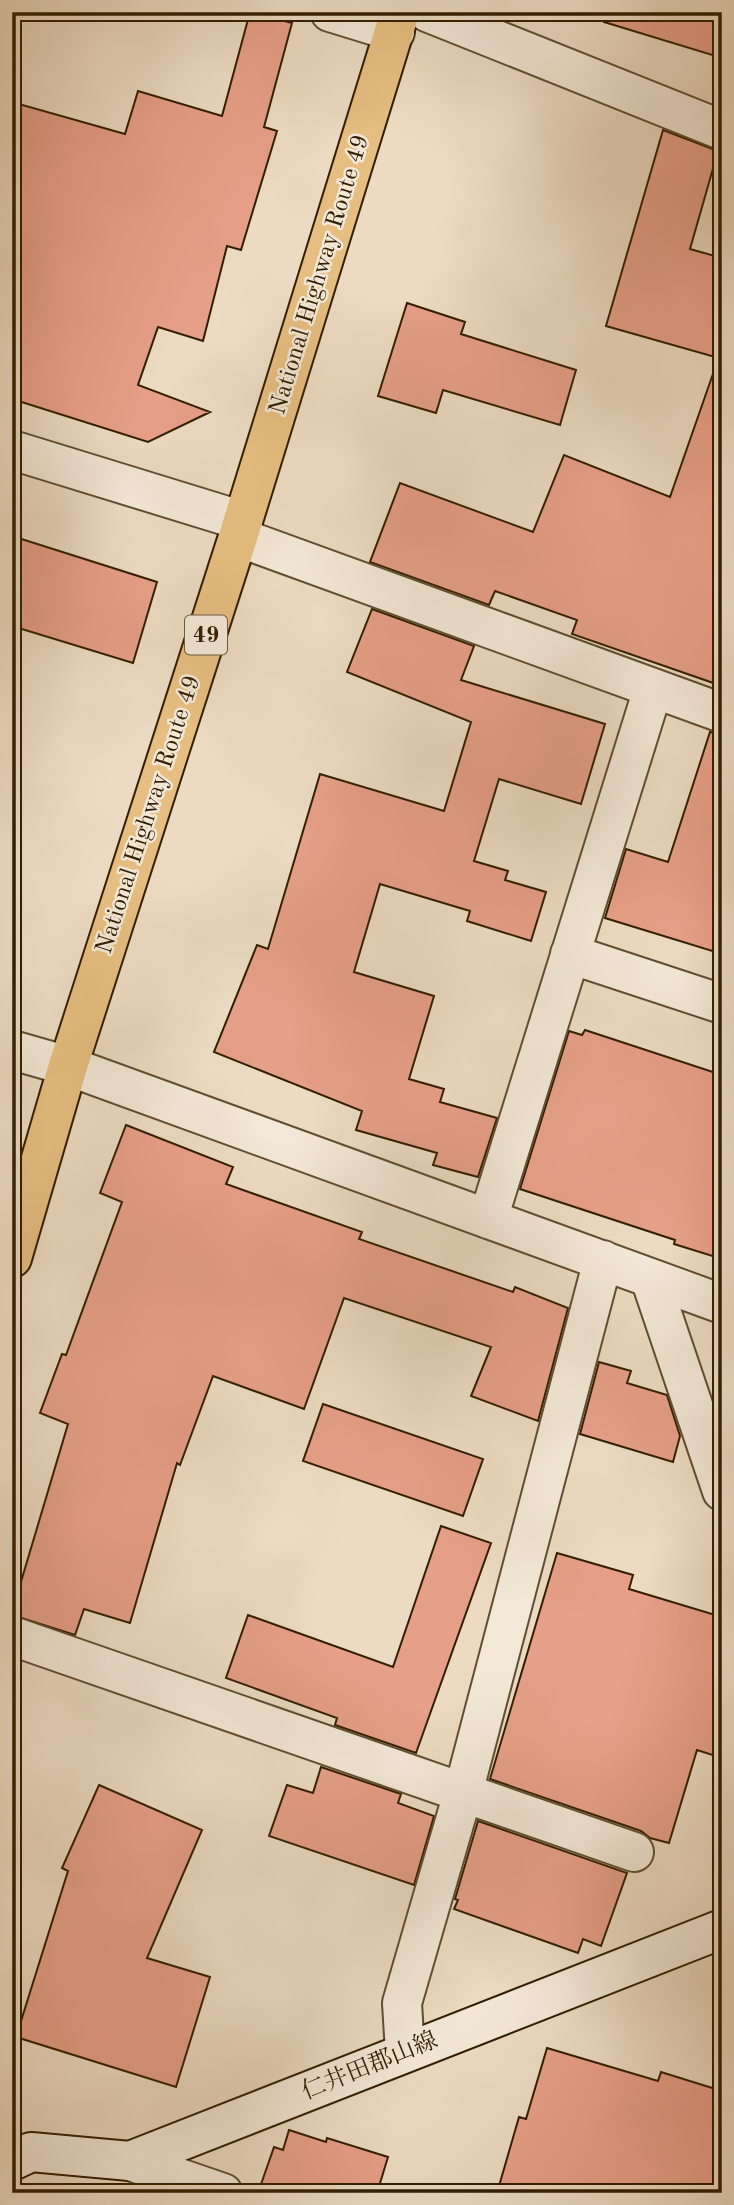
<svg xmlns="http://www.w3.org/2000/svg" width="734" height="2205" font-family="'Old Standard TT','Noto Serif JP',serif">
  <style>
    .building { fill: #e69f88; stroke: #321e01; stroke-width: 2 }
    .lines { fill: none; stroke-linecap: round; stroke-linejoin: round }
    .street-casing { stroke: #604d31; stroke-width: 42 }
    .secondary-casing { stroke: #321e01; stroke-width: 42 }
    .highway-casing { stroke: #321e01; stroke-width: 42 }
    .street { stroke: #f3e8d7; stroke-width: 38 }
    .secondary { stroke: #f3e8d7; stroke-width: 38 }
    .highway { stroke: #e6be81; stroke-width: 38 }
    .labels { text-anchor: middle; dominant-baseline: central; stroke-width: 5; stroke-linejoin: round; paint-order: stroke }
    .shield { fill: #f3e8d7; stroke: #6c5b41; stroke-width: 2 }
    .shield-label { font-size: 23px; font-weight: bold; fill: #321e01 }
    .street-label { font-size: 24px; fill: #321e01; stroke: #f3e8d7 }
  </style>
  <rect width="100%" height="100%" fill="#ecdbc2"/>
  <filter id="stains"><feTurbulence type="fractalNoise" baseFrequency=".00286" numOctaves="4"/><feColorMatrix values="0 0 0 0 .2 0 0 0 0 .09 0 0 0 0 .02 0 0 0 .5 -.17"/></filter>
  <radialGradient id="worn" r=".72"><stop offset=".6" stop-color="#630" stop-opacity="0"/><stop offset="1" stop-color="#630" stop-opacity=".3"/></radialGradient>
  <path class="building" d="M250 12 292 23 264 127 277 131 241 250 227 246 203 341 158 327 138 385 210 412 148 442 12 399V102L125 134 138 91 222 116Z
    M605 12H722V58L604 22Z
    M663 130 718 151 690 249 722 258V359L606 326Z
    M407 303 465 322 461 334 576 370 560 425 443 390 436 413 378 396Z
    M715 368 722 369V686L572 634 577 620 495 591 489 605 370 562 400 483 533 532 564 455 670 497Z
    M12 536 157 582 133 663 12 626Z
    M372 609 474 646 461 680 605 724 581 804 499 779 474 861 508 871 505 880 546 892 531 941 467 921 470 911 380 884 354 972 434 996 409 1079 444 1089 440 1102 497 1118 478 1177 433 1165 437 1153 356 1130 362 1111 214 1052 257 945 268 949 320 774 444 811 471 722 347 672Z
    M710 732 722 734V954L605 918 626 849 668 862Z
    M585 1030 722 1075V1259L674 1244 675 1240 520 1189 569 1031 582 1035Z
    M126 1125 233 1167 226 1184 362 1232 359 1239 513 1292 515 1287 568 1308 538 1421 471 1396 491 1347 344 1298 304 1409 213 1376 180 1465 177 1463 130 1623 84 1609 75 1635 12 1615V1612L68 1424 40 1413 62 1354 66 1355 122 1202 100 1193Z
    M599 1362 631 1371 627 1383 667 1395 680 1436 673 1462 580 1434Z
    M323 1404 483 1459 463 1516 303 1461Z
    M441 1526 491 1543 416 1753 335 1725 337 1718 226 1678 248 1615 393 1667Z
    M557 1553 633 1575 629 1589 722 1617V1758L697 1750 669 1843 650 1838 641 1831 490 1779Z
    M321 1767 401 1794 398 1803 434 1816 414 1885 269 1836 287 1785 313 1793Z
    M99 1785 202 1830 147 1958 210 1977 176 2087 16 2037 68 1871 62 1868Z
    M478 1821 627 1873 601 1946 583 1939 578 1953 454 1909 458 1900 455 1899Z
    M547 2048 658 2081 661 2072 722 2091V2193H497L519 2117 526 2119Z
    M289 2130 326 2142 327 2138 388 2157 377 2193H258L274 2147 283 2150Z"/>
  <g class="lines">
    <defs>
      <path id="street" d="M330 12 395 32
        M427 12 722 130
        M12 450 243 521
        M238 537 722 713
        M570 954 722 1004
        M12 1050 68 1066 722 1304
        M488 1219 653 689
        M650 1278 722 1491
        M12 1636 634 1852
        M405 2052 402 2003 463 1793 603 1260
        M130 2161 223 2193"/>
      <path id="secondary" d="M12 2161 31 2152 130 2161 722 1929"/>
      <path id="highway" d="M12 1258 68 1066 238 537 400 12"/>
    </defs>
    <use href="#street" class="street-casing"/>
    <use href="#secondary" class="secondary-casing"/>
    <use href="#highway" class="highway-casing"/>
    <use href="#street" class="street"/>
    <use href="#secondary" class="secondary"/>
    <use href="#highway" class="highway"/>
  </g>
  <g class="labels">
    <rect class="shield" x="185" y="615.5" width="42" height="39" rx="5"/>
    <g class="shield-label">
      <text x="206" y="635">49</text>
    </g>
    <g class="street-label">
      <text transform="translate(320 275) rotate(-73)">National Highway Route 49</text>
      <text transform="translate(149 815) rotate(-72)">National Highway Route 49</text>
      <text transform="translate(370 2067) rotate(-22)">仁井田郡山線</text>
    </g>
  </g>
  <rect width="734" height="2205" fill="none" stroke="#ecdbc2" stroke-width="42"/>
  <rect x="14" y="14" width="706" height="2177" fill="none" stroke="#321e01" stroke-width="3.5"/>
  <rect x="21" y="21" width="692" height="2163" fill="none" stroke="#321e01" stroke-width="2"/>
  <rect width="100%" height="100%" filter="url(#stains)"/>
  <rect width="100%" height="100%" fill="url(#worn)"/>
</svg>
